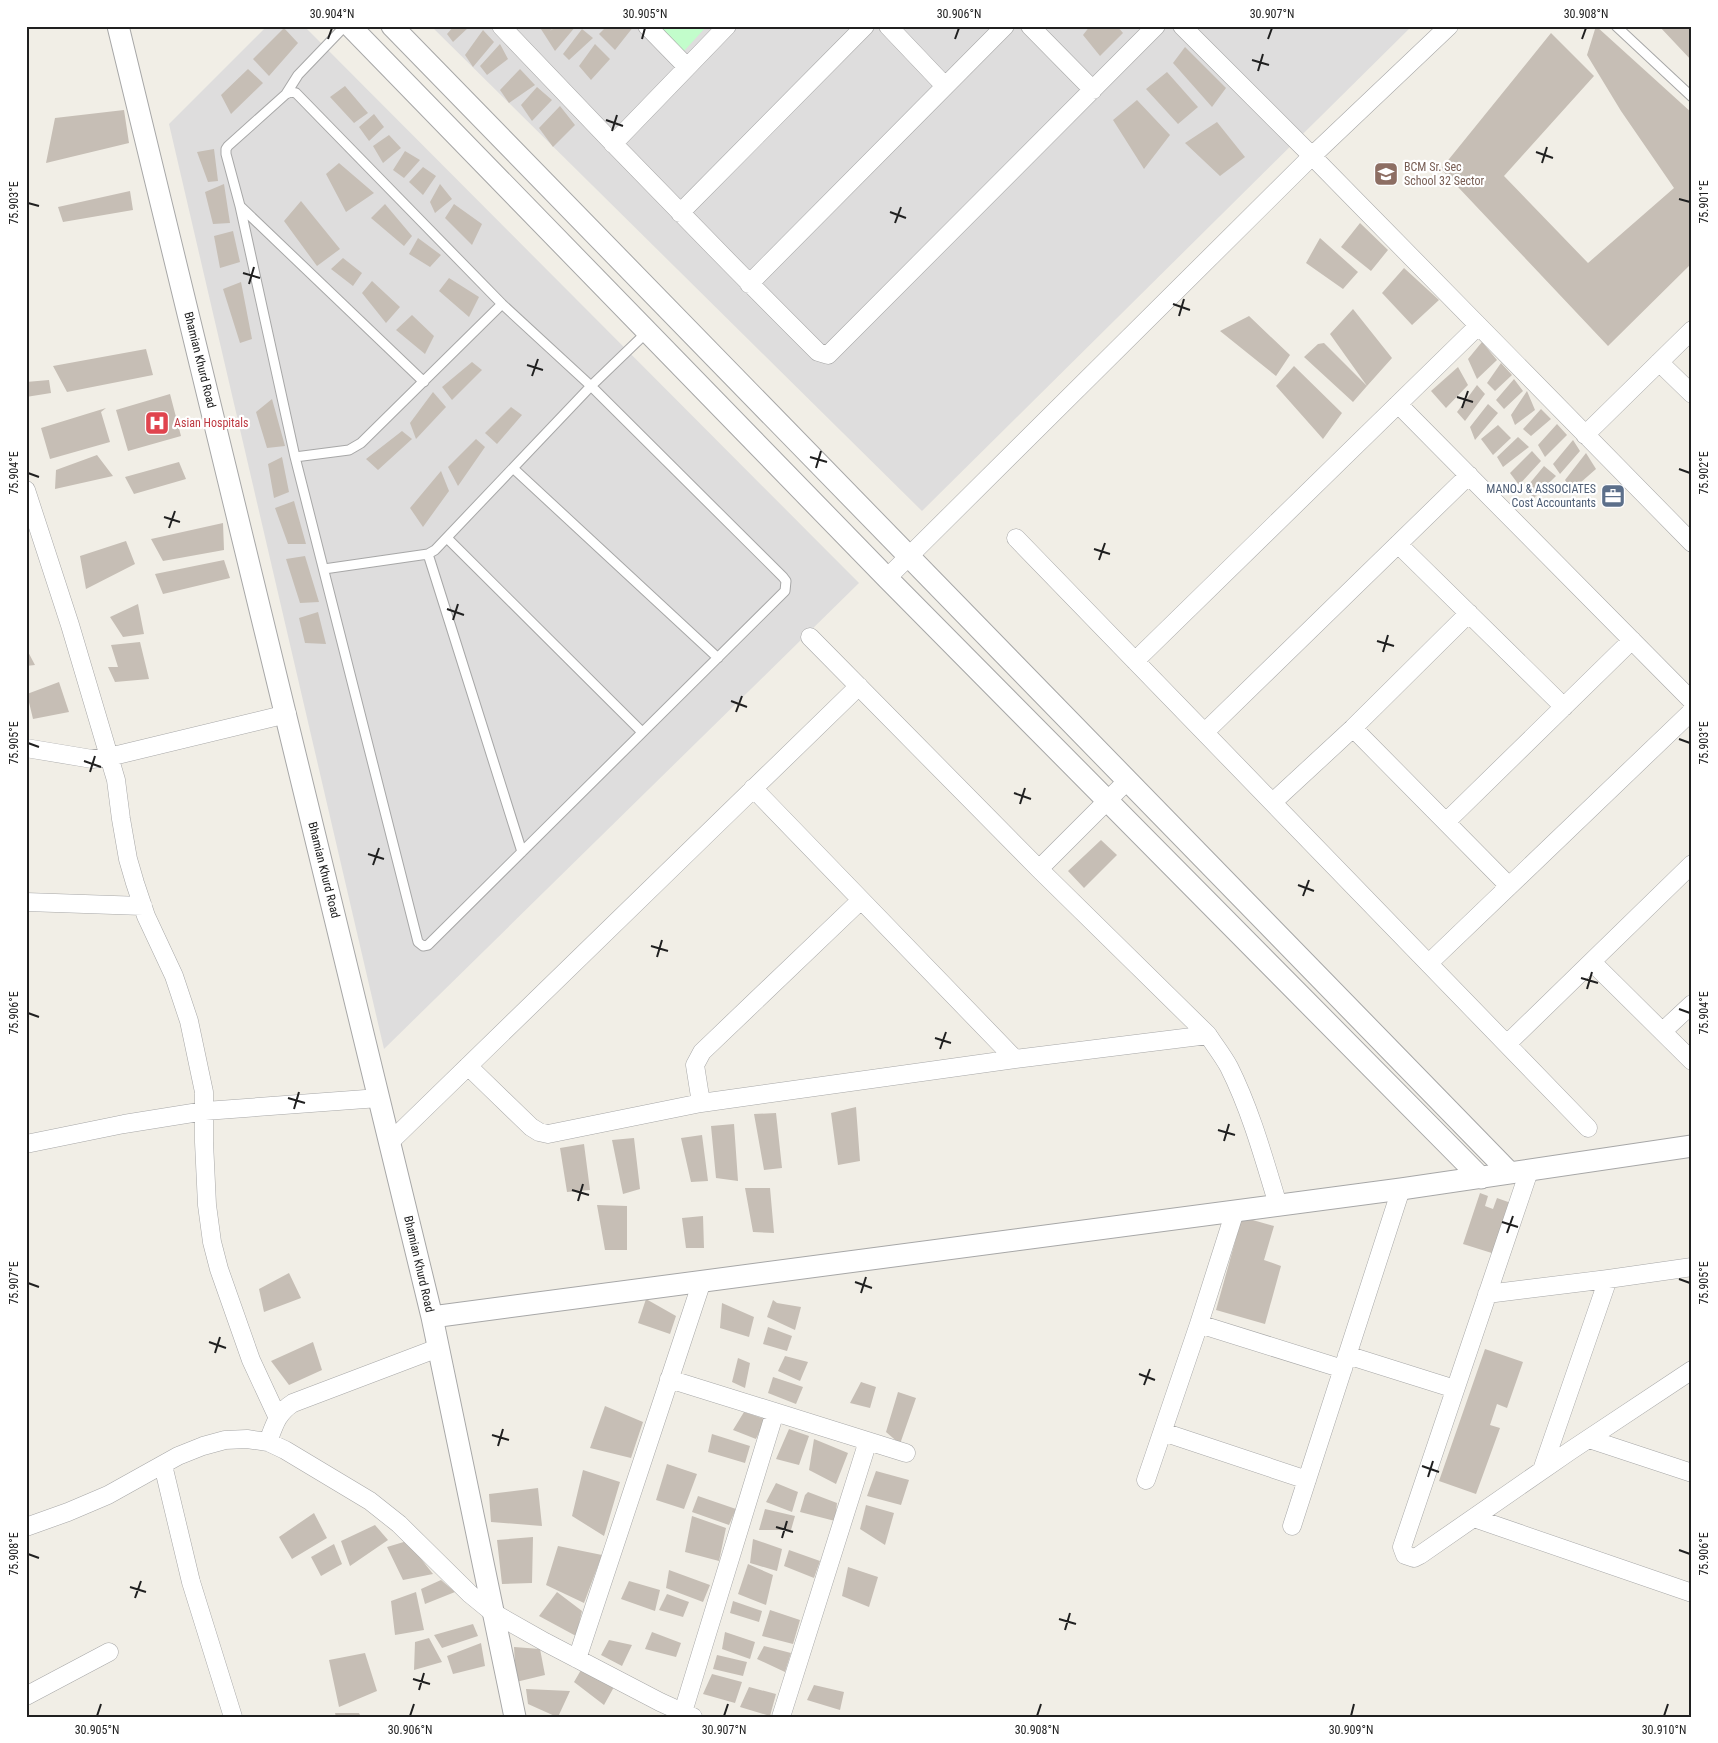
<svg xmlns="http://www.w3.org/2000/svg" width="1718" height="1743" font-family="'Roboto Condensed',sans-serif">
  <style>
    .residential { fill: #dedddd }
    .park { fill: #c2fdcb }
    .building { fill: #c6beb5 }
    .lines { fill: none; stroke-linecap: round; stroke-linejoin: round }
    .service-casing { stroke: #a7a7a7; stroke-width: 11 }
    .minor-casing { stroke: #a7a7a7; stroke-width: 19 }
    .tertiary-casing { stroke: #a7a7a7; stroke-width: 23 }
    .service { stroke: #fff; stroke-width: 9 }
    .minor { stroke: #fff; stroke-width: 18 }
    .tertiary { stroke: #fff; stroke-width: 21 }
    .ticks { fill: none; stroke: #202020; stroke-width: 2 }
    .labels { text-anchor: middle; dominant-baseline: central; stroke-width: 4.5; stroke-linejoin: round; paint-order: stroke }
    .education-label { font-size: 12px; fill: #785e54; stroke: #fff; text-anchor: start }
    .street-label { font-size: 12px; fill: #202020; stroke: #fff }
    .health-label { font-size: 12px; fill: #be3a42; stroke: #fff; text-anchor: start }
    .service-label { font-size: 12px; fill: #4e5e75; stroke: #fff; text-anchor: end }
    .neatline { fill: none; stroke: #202020; stroke-width: 2 }
    .ticks-label { font-size: 12px; text-anchor: middle; fill: #202020 }
  </style>
  <rect width="100%" height="100%" fill="#f1eee6"/>
  <path class="residential" d="M267 26H304L859 583 384 1049 169 124Z
    M431 26H1412L922 511Z"/>
  <path class="park" d="M658 26H707L684 51Z"/>
  <path class="building" d="M454 26H470L453 42 447 34Z
    M539 26H555L550 31 557 26H576L555 51Z
    M607 26H634L615 50 599 34Z
    M1090 26H1117L1123 33 1100 56 1083 35Z
    M1596 26 1692 113V263L1608 346 1441 169 1551 33 1594 76 1504 176 1588 263 1674 188 1621 111 1587 55Z
    M1659 26H1692V61Z
    M284 28 298 43 269 76 253 59Z
    M582 29 593 38 569 60 563 54Z
    M483 30 494 42 473 67 465 55Z
    M500 44 508 59 487 75 480 66Z
    M595 44 610 59 591 80 579 66Z
    M1185 47 1226 88 1212 107 1173 63Z
    M248 69 263 83 231 114 221 95Z
    M520 69 535 85 509 103 500 90Z
    M1167 72 1198 107 1178 124 1146 89Z
    M345 86 368 113 354 123 330 97Z
    M537 87 552 100 532 121 521 105Z
    M1137 100 1170 135 1144 169 1113 120Z
    M560 106 575 125 553 147 539 128Z
    M124 110 129 143 46 163 55 118Z
    M374 114 384 127 369 141 359 127Z
    M1217 122 1245 157 1220 176 1185 143Z
    M389 135 401 148 383 163 373 146Z
    M214 149 218 181 208 182 197 152Z
    M405 151 420 160 404 178 393 170Z
    M339 163 374 193 346 212 326 174Z
    M423 167 436 176 423 195 409 182Z
    M224 184 230 223 213 224 205 192Z
    M440 184 452 199 435 213 430 202Z
    M130 191 133 210 63 222 58 207Z
    M301 201 340 249 317 266 284 221Z
    M385 204 412 236 404 246 371 218Z
    M454 204 482 224 472 245 445 218Z
    M1360 223 1388 250 1371 271 1341 247Z
    M233 231 240 262 220 268 214 236Z
    M418 238 441 255 430 267 409 254Z
    M1320 238 1358 272 1343 289 1306 263Z
    M343 258 362 273 353 286 331 269Z
    M1404 268 1439 300 1412 325 1382 293Z
    M449 278 479 297 469 317 439 291Z
    M372 281 400 307 386 323 362 293Z
    M241 282 252 339 240 343 223 289Z
    M1353 309 1392 358 1367 386 1330 334Z
    M412 315 434 336 425 354 396 330Z
    M1249 316 1290 355 1276 376 1220 331Z
    M1482 342 1497 360 1477 379 1468 359Z
    M1324 343 1367 386 1353 402 1304 357 1318 344Z
    M146 349 153 375 67 392 53 366Z
    M472 362 482 370 452 400 442 387Z
    M1501 363 1512 375 1495 391 1487 383Z
    M1294 366 1342 413 1323 439 1276 386Z
    M1458 367 1468 385 1446 408 1431 391Z
    M1514 379 1523 391 1504 409 1496 400Z
    M49 380 51 393 26 397V382Z
    M1477 385 1485 394 1465 421 1457 412Z
    M1527 391 1535 410 1515 425 1511 415Z
    M433 392 446 407 416 439 410 423Z
    M170 394 181 436 128 451 116 410Z
    M272 399 285 446 267 448 256 412Z
    M1488 404 1498 413 1475 440 1470 427Z
    M511 407 522 415 497 444 485 433Z
    M106 408 101 412 110 442 50 459 41 428Z
    M1541 409 1551 419 1531 436 1523 429Z
    M1557 424 1567 435 1545 457 1538 445Z
    M1498 425 1511 438 1493 455 1481 439Z
    M402 431 412 439 378 470 366 459Z
    M1518 437 1529 447 1503 467 1497 457Z
    M476 439 485 447 458 486 448 467Z
    M1573 440 1580 451 1560 474 1553 464Z
    M1532 451 1541 461 1519 485 1510 473Z
    M1586 453 1596 469 1572 490 1565 480Z
    M97 455 113 476 55 489 56 470Z
    M282 457 289 492 274 498 268 464Z
    M179 462 186 479 134 494 125 477Z
    M1544 466 1556 476 1534 498 1525 489Z
    M441 471 449 491 423 527 410 508Z
    M294 501 306 544H288L275 508Z
    M223 523 224 550 163 561 151 539Z
    M126 541 135 564 86 589 80 556Z
    M305 556 319 602 300 603 286 559Z
    M224 560 230 578 163 594 155 574Z
    M138 604 144 634 123 637 110 617Z
    M318 612 326 644 305 643 299 618Z
    M140 642 149 679 115 682 108 667H118L111 645Z
    M26 648 35 665 26 666Z
    M59 682 69 712 33 719 27 694Z
    M1101 840 1117 855 1084 888 1068 871Z
    M856 1107 860 1161 838 1165 831 1113Z
    M776 1113 782 1168 764 1170 754 1114Z
    M734 1124 738 1181 716 1178 711 1126Z
    M702 1135 708 1181 691 1182 681 1138Z
    M634 1138 640 1189 623 1194 612 1140Z
    M584 1144 590 1190 567 1192 560 1148Z
    M745 1188H770L774 1233 753 1232Z
    M1480 1193 1488 1196 1485 1206 1493 1209 1497 1198 1511 1203 1495 1254 1463 1244Z
    M597 1205 627 1206V1250H605Z
    M703 1216 704 1248H686L682 1218Z
    M1242 1217 1274 1226 1264 1260 1281 1266 1265 1324 1216 1310Z
    M289 1273 301 1298 264 1312 259 1289Z
    M646 1299 676 1316 670 1334 638 1323Z
    M773 1300 777 1303 801 1307 795 1330 767 1317Z
    M722 1303 754 1317 749 1337 720 1328Z
    M768 1327 792 1336 787 1351 763 1344Z
    M313 1342 322 1370 289 1385 271 1361Z
    M1485 1349 1523 1362 1507 1408 1497 1404 1490 1425 1500 1428 1476 1494 1439 1481Z
    M785 1356 808 1362 800 1381 778 1371Z
    M738 1358 750 1363 745 1388 732 1382Z
    M773 1377 803 1387 796 1404 768 1393Z
    M861 1382 876 1387 870 1408 850 1403Z
    M898 1392 916 1398 900 1444 886 1432Z
    M605 1406 643 1422 631 1458 590 1448Z
    M744 1412 765 1419 756 1439 733 1430Z
    M789 1429 809 1436 799 1465 776 1459Z
    M712 1434 750 1446 745 1463 708 1452Z
    M814 1439 848 1453 836 1484 809 1470Z
    M667 1464 697 1474 684 1509 656 1500Z
    M583 1470 620 1482 604 1536 572 1516Z
    M876 1471 909 1480 901 1505 867 1496Z
    M776 1483 798 1492 792 1512 766 1502Z
    M538 1488 542 1526 491 1522 489 1494Z
    M808 1492 837 1503 835 1521 800 1512 805 1495Z
    M698 1496 736 1509 729 1525 692 1512Z
    M866 1505 894 1513 885 1545 860 1529Z
    M765 1509 795 1516 791 1530H759Z
    M314 1513 327 1538 292 1559 279 1537Z
    M692 1516 726 1528 719 1561 685 1552Z
    M375 1525 388 1540 350 1566 341 1541Z
    M533 1537 532 1583 502 1584 497 1540Z
    M753 1539 782 1549 777 1571 750 1563Z
    M407 1541 433 1574 403 1580 387 1547Z
    M334 1544 342 1564 321 1576 311 1557Z
    M558 1546 602 1555 584 1603 546 1585Z
    M789 1550 820 1561 814 1578 784 1566Z
    M748 1564 773 1575 766 1605 738 1594Z
    M848 1567 878 1577 869 1607 842 1596Z
    M669 1570 710 1585 703 1602 666 1588Z
    M441 1580 455 1592 425 1604 421 1589Z
    M629 1581 660 1590 655 1611 621 1599Z
    M416 1592 424 1630 395 1635 391 1601Z
    M557 1592 582 1611 576 1636 539 1616Z
    M667 1594 689 1602 683 1617 659 1610Z
    M733 1601 762 1611 759 1622 730 1613Z
    M770 1610 800 1620 793 1644 762 1636Z
    M473 1624 478 1636 442 1648 434 1635Z
    M652 1632 681 1643 676 1657 645 1649Z
    M725 1632 755 1642 750 1659 722 1649Z
    M429 1638 442 1662 414 1670 415 1642Z
    M609 1640 632 1645 622 1666 601 1655Z
    M481 1643 485 1666 453 1674 447 1656Z
    M764 1646 791 1653 785 1672 757 1659Z
    M514 1647 540 1649 545 1675 516 1682Z
    M365 1653 377 1691 339 1707 329 1660Z
    M717 1655 747 1662 743 1676 713 1669Z
    M581 1670 614 1687 604 1705 574 1682Z
    M712 1674 742 1682 735 1703 703 1694Z
    M814 1685 844 1692 840 1710 807 1700Z
    M749 1687 776 1694 770 1716 740 1707Z
    M526 1689 570 1691 558 1717H557L528 1704Z
    M335 1713H359L361 1717H336Z"/>
  <g class="lines">
    <defs>
      <path id="service" d="M1616 26 1692 97
        M291 92 296 93 502 304 591 386 783 577 786 581 785 591 428 945 423 946 418 942 295 457 240 206 226 154V149L228 146 286 94Z
        M286 94 298 75 345 26
        M240 206 424 382
        M295 457 349 450 361 443 502 304
        M514 469 718 658
        M447 538 642 732
        M428 554 522 852
        M324 569 428 554 435 550 591 386 647 332"/>
      <path id="minor" d="M501 26C605 136 711 245 818 352L828 355 1156 26
        M647 26 687 67
        M888 26 945 86
        M1030 26 1093 90
        M1182 26 1312 156 1692 543
        M613 144 727 26
        M680 213 865 26
        M749 284 1005 26
        M1659 362 1692 394
        M1398 404 1692 701
        M1585 435 1692 330
        M26 490 70 625 116 780 121 819 128 859 135 883 146 916 174 976 189 1021 204 1092V1142L207 1205 212 1242 219 1269 251 1360 277 1416
        M1016 538 1588 1128
        M1398 544 1564 707
        M887 578 1312 156 1449 26
        M1135 661 1478 326
        M1353 728 1509 886
        M1205 732 1469 475
        M26 748 92 759 109 757 287 714
        M753 788 1015 1059
        M1273 802 1353 728 1469 613
        M1446 822 1632 640
        M1039 869 1128 780
        M26 902 143 906
        M1592 962 1692 1061
        M1429 963 1692 711
        M1663 1031 1692 1004
        M1208 1035C1215 1046 1223 1056 1229 1067 1251 1111 1264 1159 1278 1205
        M1507 1044 1692 864
        M468 1066 531 1127 539 1132 548 1134 701 1103 1015 1059 1208 1035 1039 869 810 637
        M701 1103 695 1065 702 1052 861 900
        M390 1142 859 686
        M26 1144 124 1124 205 1111 379 1098
        M1529 1171 1402 1547 1405 1555 1414 1558 1420 1555 1570 1451 1692 1370
        M1487 1294 1608 1279 1692 1267
        M1199 1324 1343 1369
        M1347 1355 1455 1389
        M669 1379 906 1453
        M1163 1432 1307 1480
        M1589 1439 1692 1473
        M268 1442C274 1426 277 1413 293 1403L438 1348
        M163 1465 191 1582 233 1717
        M1542 1470 1608 1279
        M1146 1480 1199 1324 1235 1211
        M1474 1518 1692 1593
        M1292 1526 1401 1189
        M26 1527 68 1512 108 1495 178 1456 203 1446 225 1440 247 1439 268 1442 285 1450 370 1501 399 1524 470 1594 492 1612 545 1642 660 1702 693 1717
        M577 1659 702 1281
        M26 1696 109 1652
        M683 1712 775 1412
        M781 1717 868 1441"/>
      <path id="tertiary" d="M118 26 432 1317 515 1717
        M350 26 887 578 1481 1178
        M392 26 1510 1173
        M432 1317 1401 1189 1692 1146"/>
    </defs>
    <use href="#service" class="service-casing"/>
    <use href="#minor" class="minor-casing"/>
    <use href="#tertiary" class="tertiary-casing"/>
    <use href="#service" class="service"/>
    <use href="#minor" class="minor"/>
    <use href="#tertiary" class="tertiary"/>
  </g>
  <path class="ticks" d="M328 39 332 28M642 39 645 28M955 39 959 28M1268 39 1272 28M1582 39 1586 28M1252 60 1269 65M1258 71 1263 54M606 120 623 126M612 131 617 115M1536 152 1553 158M1542 163 1547 147M1679 199 1690 202M28 203 39 206M890 212 906 218M895 223 901 207M243 273 260 278M249 284 254 267M1173 304 1190 310M1179 316 1184 299M527 365 543 370M532 376 538 359M1457 397 1473 402M1462 408 1468 391M810 457 827 462M816 468 821 451M1679 469 1690 473M28 473 39 477M164 517 180 522M169 528 175 511M1094 549 1110 554M1099 560 1105 543M447 609 464 615M453 620 458 604M1377 641 1394 646M1383 652 1388 635M731 701 747 707M736 712 742 696M1679 739 1690 743M28 743 39 747M84 761 101 767M90 772 95 756M1014 793 1031 799M1020 804 1025 788M368 854 384 859M373 865 379 848M1298 885 1314 891M1303 896 1309 880M651 946 668 951M657 957 662 940M1581 978 1598 983M1587 989 1592 972M1679 1009 1690 1013M28 1013 39 1017M935 1038 951 1043M940 1049 946 1032M288 1098 305 1103M294 1109 299 1092M1218 1130 1235 1135M1224 1141 1229 1124M572 1190 589 1195M578 1201 583 1184M1502 1222 1518 1227M1507 1233 1513 1216M1679 1279 1690 1283M855 1282 872 1288M28 1283 39 1287M861 1293 866 1277M209 1342 226 1348M215 1353 220 1337M1139 1374 1155 1380M1144 1385 1150 1369M492 1435 509 1440M498 1446 503 1429M1422 1466 1439 1472M1428 1477 1433 1461M776 1527 793 1532M782 1538 787 1521M1679 1550 1690 1554M28 1554 39 1558M130 1587 146 1592M135 1598 141 1581M1059 1619 1076 1624M1065 1630 1070 1613M413 1679 430 1684M419 1690 424 1673M97 1716 101 1704M410 1716 414 1704M724 1716 728 1704M1037 1716 1041 1704M1351 1716 1354 1704M1664 1716 1668 1704"/>
  <defs>
    <symbol id="school-square" viewBox="-11 -11 22 22"><rect x="-9" y="-9" width="18" height="18" rx="4" fill="#8d6e63" stroke="#fff"/><path d="M0-5L7-2L0 1L-7-2ZM-4 1L0 2.5L4 1V4Q0 6-4 4Z" fill="#fff"/></symbol>
    <symbol id="hospital-square" viewBox="-11 -11 22 22"><rect x="-9" y="-9" width="18" height="18" rx="4" fill="#e0444e" stroke="#fff"/><path d="M-5-5h3v3.5h4V-5h3V5h-3V1.5h-4V5h-3Z" fill="#fff"/></symbol>
    <symbol id="office-square" viewBox="-11 -11 22 22"><rect x="-9" y="-9" width="18" height="18" rx="4" fill="#5c6f8a" stroke="#fff"/><path d="M-6-3h4V-5.5h4V-3h4V5H-6ZM-1-4.5V-3h2v-1.5ZM-6 0V1H6V0Z" fill="#fff"/></symbol>
  </defs>
  <g fill-rule="evenodd">
    <use href="#school-square" x="1372" y="160" width="28" height="28"/>
    <use href="#hospital-square" x="143" y="409" width="28" height="28"/>
    <use href="#office-square" x="1599" y="482" width="28" height="28"/>
  </g>
  <g class="labels">
    <g class="education-label">
      <text x="1404" y="167">BCM Sr. Sec<tspan x="1404" dy="14">School 32 Sector</tspan></text>
    </g>
    <g class="street-label">
      <text transform="translate(200 360) rotate(76)">Bhamian Khurd Road</text>
      <text transform="translate(324 870) rotate(76)">Bhamian Khurd Road</text>
      <text transform="translate(419 1264) rotate(77)">Bhamian Khurd Road</text>
    </g>
    <g class="health-label">
      <text x="174" y="423">Asian Hospitals</text>
    </g>
    <g class="service-label">
      <text x="1596" y="489">MANOJ &amp; ASSOCIATES<tspan x="1596" dy="14">Cost Accountants</tspan></text>
    </g>
  </g>
  <rect width="1718" height="1743" fill="none" stroke="#ffffff" stroke-width="55"/>
  <rect x="28" y="28" width="1662" height="1688" class="neatline"/>
  <g class="ticks-label">
    <text x="332" y="18">30.904°N</text>
    <text x="645" y="18">30.905°N</text>
    <text x="959" y="18">30.906°N</text>
    <text x="1272" y="18">30.907°N</text>
    <text x="1586" y="18">30.908°N</text>
    <text transform="translate(1704 202) rotate(-90)" y="4">75.901°E</text>
    <text transform="translate(14 203) rotate(-90)" y="4">75.903°E</text>
    <text transform="translate(1704 473) rotate(-90)" y="4">75.902°E</text>
    <text transform="translate(14 473) rotate(-90)" y="4">75.904°E</text>
    <text transform="translate(1704 743) rotate(-90)" y="4">75.903°E</text>
    <text transform="translate(14 743) rotate(-90)" y="4">75.905°E</text>
    <text transform="translate(1704 1013) rotate(-90)" y="4">75.904°E</text>
    <text transform="translate(14 1013) rotate(-90)" y="4">75.906°E</text>
    <text transform="translate(1704 1283) rotate(-90)" y="4">75.905°E</text>
    <text transform="translate(14 1283) rotate(-90)" y="4">75.907°E</text>
    <text transform="translate(1704 1554) rotate(-90)" y="4">75.906°E</text>
    <text transform="translate(14 1554) rotate(-90)" y="4">75.908°E</text>
    <text x="97" y="1734">30.905°N</text>
    <text x="410" y="1734">30.906°N</text>
    <text x="724" y="1734">30.907°N</text>
    <text x="1037" y="1734">30.908°N</text>
    <text x="1351" y="1734">30.909°N</text>
    <text x="1664" y="1734">30.910°N</text>
  </g>
</svg>
